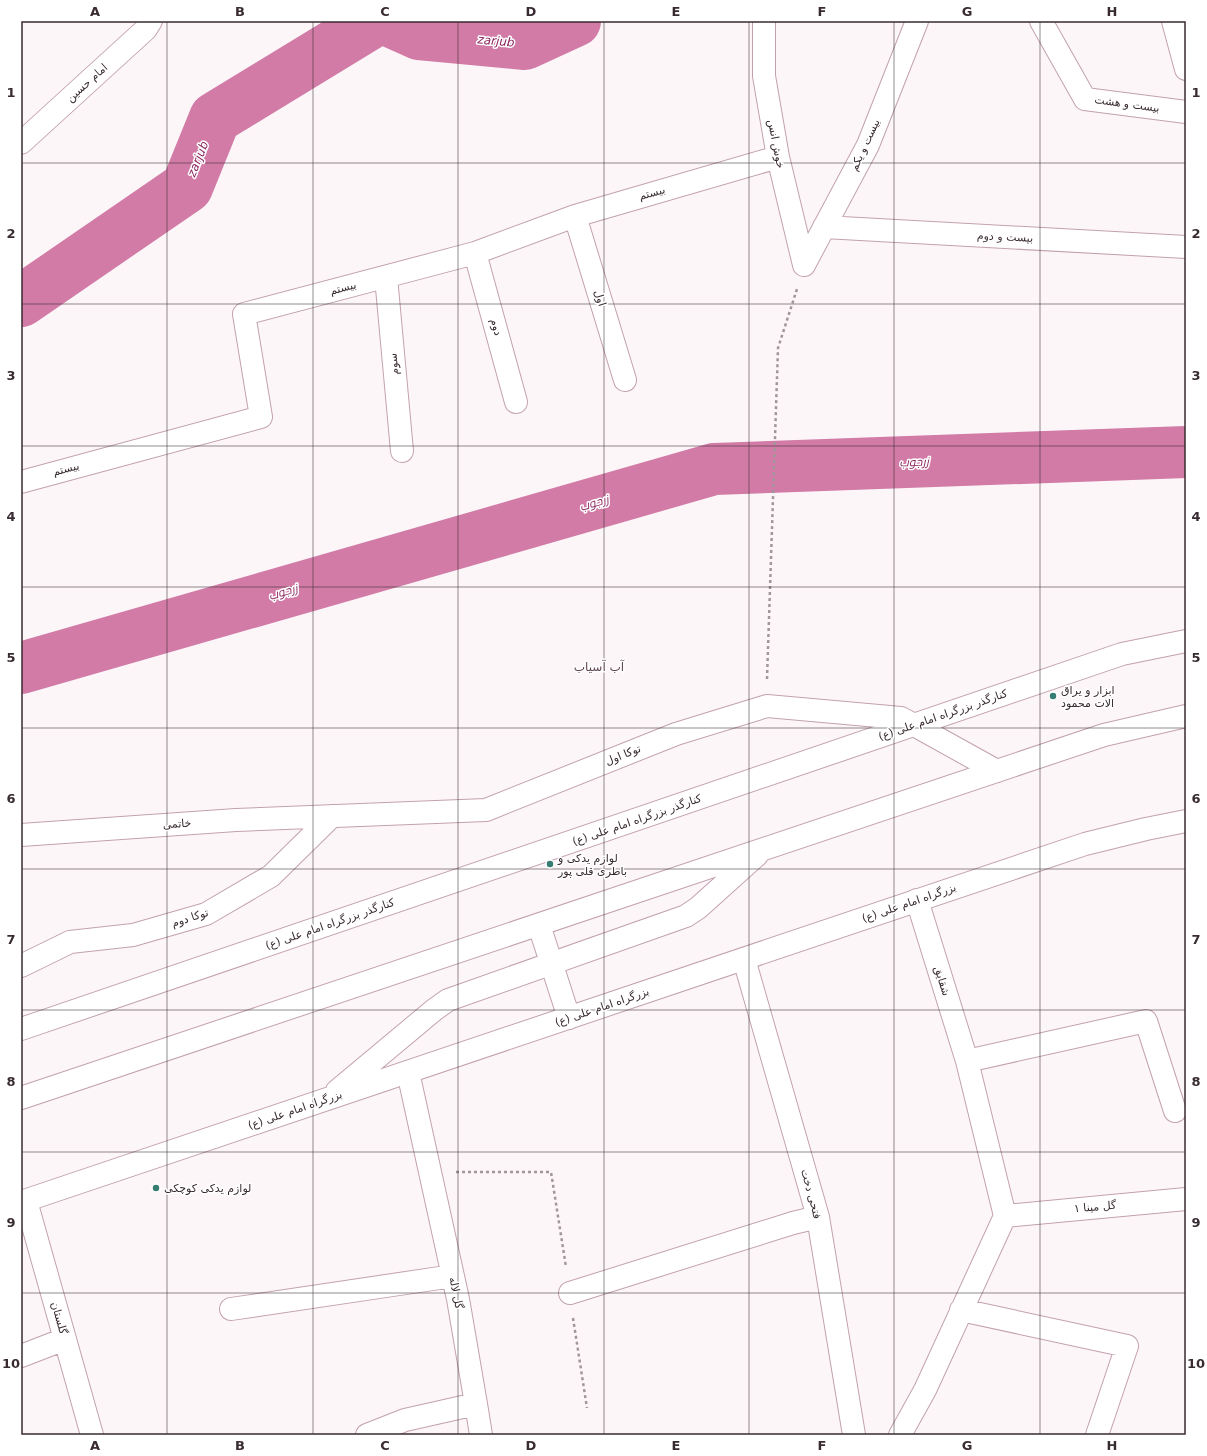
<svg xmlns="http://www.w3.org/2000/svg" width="1207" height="1456" font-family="'DejaVu Sans',Cairo,sans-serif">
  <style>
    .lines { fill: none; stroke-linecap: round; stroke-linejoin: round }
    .river { stroke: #d17ba6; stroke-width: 52 }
    .minor-casing { stroke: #c2a1b0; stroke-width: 24 }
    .major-casing { stroke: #c2a1b0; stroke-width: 24 }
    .highway-casing { stroke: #c2a1b0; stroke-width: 24 }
    .path { stroke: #a0979b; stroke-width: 2.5; stroke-dasharray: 3 3; stroke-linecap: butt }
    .minor { stroke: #fff; stroke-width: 22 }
    .major { stroke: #fff; stroke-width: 22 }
    .highway { stroke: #fff; stroke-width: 22 }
    .grid { fill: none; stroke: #382b31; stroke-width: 1; stroke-opacity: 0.55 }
    .poi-dot { fill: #367c72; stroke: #fff; stroke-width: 1.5 }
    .labels { text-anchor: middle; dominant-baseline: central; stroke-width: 3; stroke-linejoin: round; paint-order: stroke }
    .street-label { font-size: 11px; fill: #382b31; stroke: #fff }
    .poi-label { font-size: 11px; fill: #382b31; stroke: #fff; text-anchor: start }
    .water-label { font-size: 12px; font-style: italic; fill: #89235f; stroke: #fff }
    .neighbourhood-label { font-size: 12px; fill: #634654; stroke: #fff }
    .neatline { fill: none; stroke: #382b31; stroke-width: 1.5 }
    .grid-label { font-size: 13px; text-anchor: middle; font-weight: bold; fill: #382b31 }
  </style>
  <rect width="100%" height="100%" fill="#fdf6f9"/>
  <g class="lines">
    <path class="river" d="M390 21 419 34 525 44 575 21
      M21 301 187 187 215 118 374 21
      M21 668 714 469 1186 452"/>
    <defs>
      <path id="minor" d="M764 21V76L778 157 804 265
        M1041 21 1085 99 1186 112
        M1173 21 1186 69
        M21 143 146 29 151 21
        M575 216 625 380
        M824 227 1186 247
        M475 253 516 402
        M804 265 868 145 917 21
        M386 277 402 451
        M21 482 261 417 244 314 475 253 575 216 778 157
        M21 835 236 820 486 810 676 734 767 706 901 718 914 725
        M744 959 818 1217 854 1435
        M21 966 70 942 133 935 206 914 271 876 332 816
        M967 1061 1146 1021 1175 1111
        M26 1201 92 1435
        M1005 1216 1186 1199
        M570 1293 793 1223 818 1217
        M231 1309 453 1276
        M961 1310 1127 1346 1097 1435
        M21 1356 65 1339
        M476 1404 481 1435
        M367 1435 405 1420 476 1404 458 1299 408 1072
        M900 1435 925 1390 1005 1216 967 1061 917 900"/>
      <path id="major" d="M914 725 997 771
        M21 1029 1122 654 1186 641"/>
      <path id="highway" d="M539 925 569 1018
        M337 1091 434 1010 448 1000 686 916 698 908 757 855
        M21 1098 1104 735 1186 716
        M21 1202 1085 844 1146 829 1186 821"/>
    </defs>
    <use href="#minor" class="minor-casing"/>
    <use href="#major" class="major-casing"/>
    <use href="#highway" class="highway-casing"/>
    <path class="path" d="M767 679 778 348 797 289
      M456 1172H551L566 1267
      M573 1318 587 1408"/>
    <use href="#minor" class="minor"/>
    <use href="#major" class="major"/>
    <use href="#highway" class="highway"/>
  </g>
  <path class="grid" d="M167 21V1435M313 21V1435M458 21V1435M604 21V1435M749 21V1435M894 21V1435M1040 21V1435M21 163H1186M21 304H1186M21 446H1186M21 587H1186M21 728H1186M21 869H1186M21 1010H1186M21 1152H1186M21 1293H1186"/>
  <g class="poi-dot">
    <circle cx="1053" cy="696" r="4"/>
    <circle cx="550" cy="864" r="4"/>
    <circle cx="156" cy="1188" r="4"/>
  </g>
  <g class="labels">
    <g class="street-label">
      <text transform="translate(87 83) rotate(-42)">امام حسین</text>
      <text transform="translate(1127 104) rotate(8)">بیست و هشت</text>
      <text transform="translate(776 144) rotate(79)">خوش انس</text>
      <text transform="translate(865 145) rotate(-65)">بیست و یکم</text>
      <text transform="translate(652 193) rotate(-16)">بیستم</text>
      <text transform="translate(1005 237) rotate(3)">بیست و دوم</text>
      <text transform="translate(343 288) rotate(-15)">بیستم</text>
      <text transform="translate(600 298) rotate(73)">اول</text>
      <text transform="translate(496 327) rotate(74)">دوم</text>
      <text transform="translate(394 364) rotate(-95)">سوم</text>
      <text transform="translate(66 469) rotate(-15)">بیستم</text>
      <text transform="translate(943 715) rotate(-19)">کنارگذر بزرگراه امام علی (ع)</text>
      <text transform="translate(623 755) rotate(-22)">توکا اول</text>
      <text transform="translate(637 820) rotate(-19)">کنارگذر بزرگراه امام علی (ع)</text>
      <text transform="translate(177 824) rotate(-4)">خاتمی</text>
      <text transform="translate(909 903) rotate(-19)">بزرگراه امام علی (ع)</text>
      <text transform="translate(190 918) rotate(-18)">توکا دوم</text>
      <text transform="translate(330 924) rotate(-19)">کنارگذر بزرگراه امام علی (ع)</text>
      <text transform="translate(942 981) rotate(73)">شقایق</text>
      <text transform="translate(602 1007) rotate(-19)">بزرگراه امام علی (ع)</text>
      <text transform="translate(295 1110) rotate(-19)">بزرگراه امام علی (ع)</text>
      <text transform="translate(811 1194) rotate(75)">فتحی دخت</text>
      <text transform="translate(1095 1207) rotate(-5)">گل مینا ۱</text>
      <text transform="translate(456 1293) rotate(78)">گل لاله</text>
      <text transform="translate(59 1318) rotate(74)">گلستان</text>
    </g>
    <g class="poi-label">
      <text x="1061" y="690">ابزار و یراق<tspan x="1061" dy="13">الات محمود</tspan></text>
      <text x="558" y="858">لوازم یدکی و<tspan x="558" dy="13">باطری قلی پور</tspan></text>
      <text x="164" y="1188">لوازم یدکی کوچکی</text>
    </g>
    <g class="water-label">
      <text transform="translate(496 41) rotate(5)">zarjub</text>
      <text transform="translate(198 159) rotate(-68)">zarjub</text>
      <text transform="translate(914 462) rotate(-2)">زرجوب</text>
      <text transform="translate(594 503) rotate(-16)">زرجوب</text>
      <text transform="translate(283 592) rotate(-16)">زرجوب</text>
    </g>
    <g class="neighbourhood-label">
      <text x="599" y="667">آب آسیاب</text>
    </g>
  </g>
  <rect width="1207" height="1456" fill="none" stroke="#ffffff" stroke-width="44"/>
  <rect x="22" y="22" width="1163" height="1412" class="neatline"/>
  <g class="grid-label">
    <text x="95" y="16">A</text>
    <text x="240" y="16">B</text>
    <text x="385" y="16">C</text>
    <text x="531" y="16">D</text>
    <text x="676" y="16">E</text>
    <text x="822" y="16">F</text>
    <text x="967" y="16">G</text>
    <text x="1112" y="16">H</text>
    <text x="11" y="97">1</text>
    <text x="1196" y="97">1</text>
    <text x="11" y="238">2</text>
    <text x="1196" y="238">2</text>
    <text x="11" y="380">3</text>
    <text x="1196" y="380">3</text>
    <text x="11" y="521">4</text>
    <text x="1196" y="521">4</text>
    <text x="11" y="662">5</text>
    <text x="1196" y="662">5</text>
    <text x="11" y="803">6</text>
    <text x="1196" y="803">6</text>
    <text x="11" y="944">7</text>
    <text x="1196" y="944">7</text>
    <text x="11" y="1086">8</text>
    <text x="1196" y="1086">8</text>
    <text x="11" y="1227">9</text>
    <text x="1196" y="1227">9</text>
    <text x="11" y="1368">10</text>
    <text x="1196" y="1368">10</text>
    <text x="95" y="1450">A</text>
    <text x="240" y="1450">B</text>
    <text x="385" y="1450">C</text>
    <text x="531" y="1450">D</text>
    <text x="676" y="1450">E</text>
    <text x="822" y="1450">F</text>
    <text x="967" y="1450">G</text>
    <text x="1112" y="1450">H</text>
  </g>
</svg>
